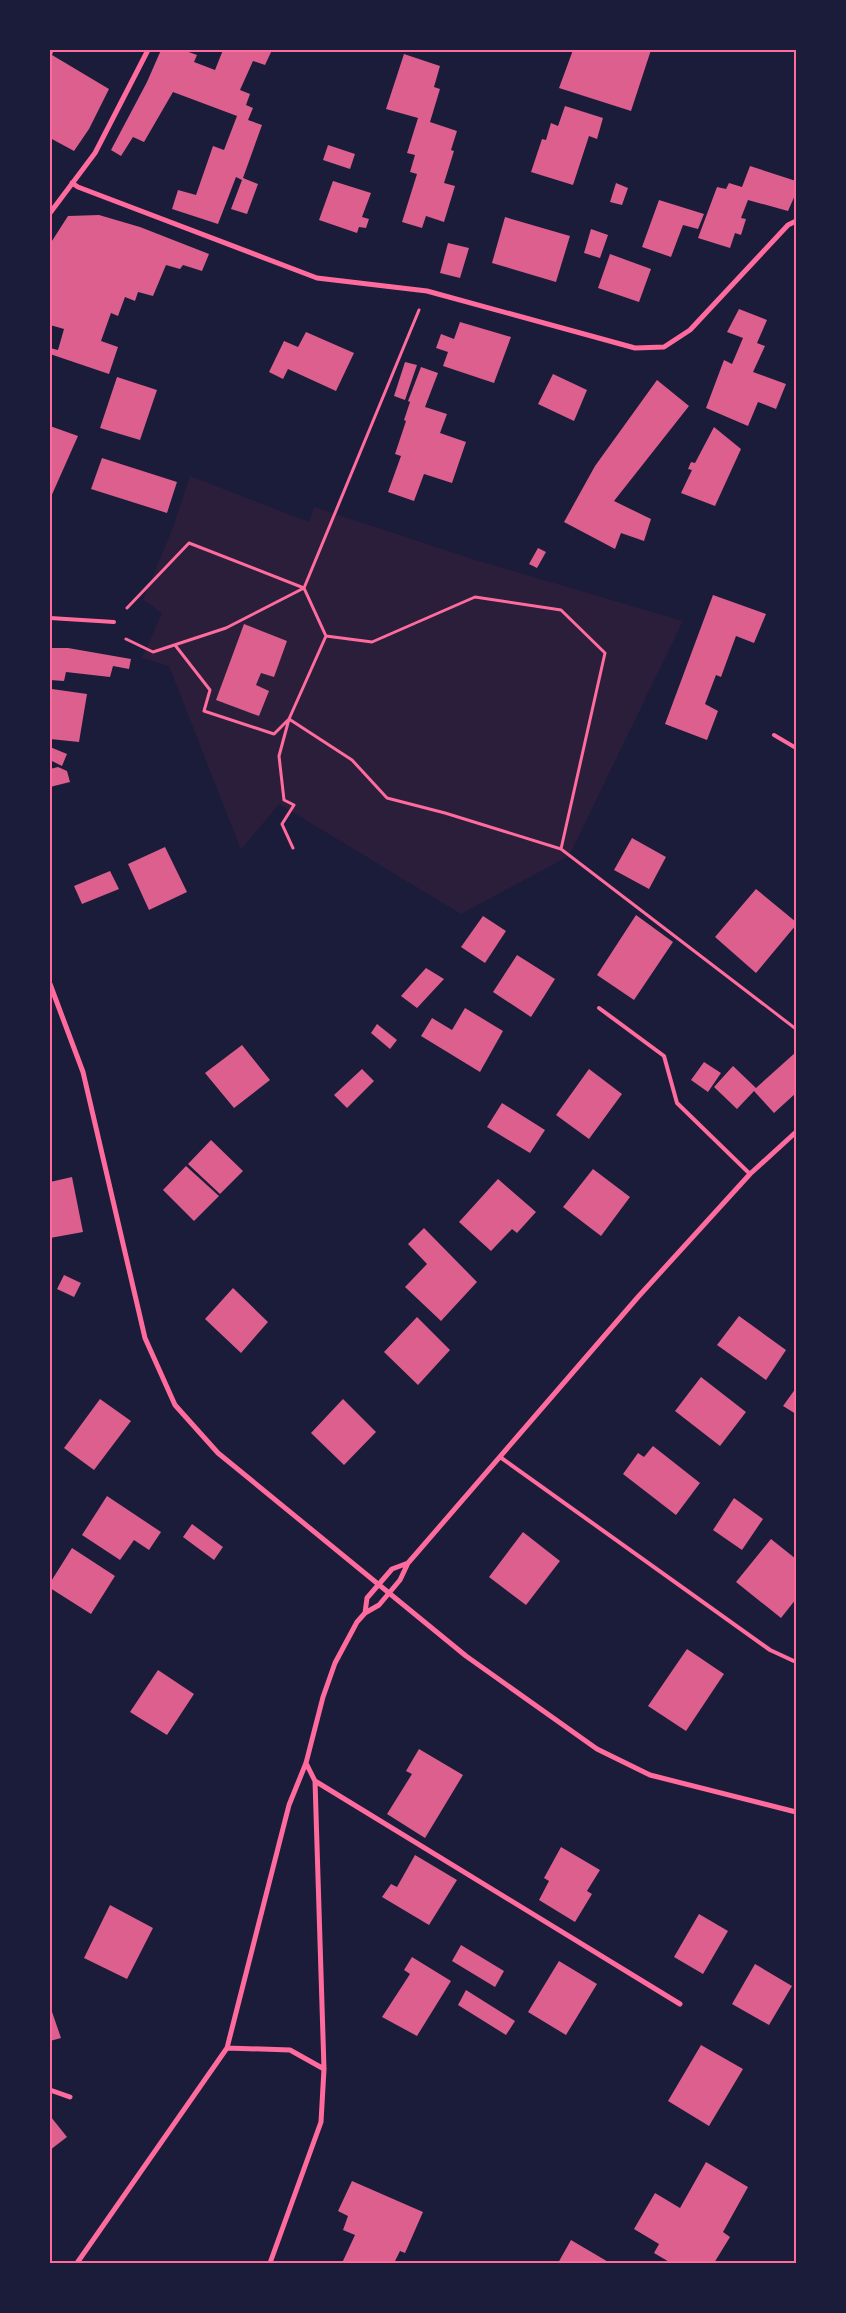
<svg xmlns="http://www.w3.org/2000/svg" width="846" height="2313" font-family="'DejaVu Sans',sans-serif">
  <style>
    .green { fill: #2a1e3b }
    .building { fill: #dd5f8e }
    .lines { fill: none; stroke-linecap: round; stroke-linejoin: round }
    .path { stroke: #ff6b9d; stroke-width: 3 }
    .service { stroke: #ff6b9d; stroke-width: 4 }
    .minor { stroke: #ff6b9d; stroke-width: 5 }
    .neatline { fill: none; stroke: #ff6b9d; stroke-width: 2 }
  </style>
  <rect width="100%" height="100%" fill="#1b1b3a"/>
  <path class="green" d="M190 476 309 522 314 507 479 561 683 621 569 856 461 914 279 804 241 850 169 666 142 658 162 613 143 600 173 527Z"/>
  <path class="building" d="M50 50H54L52 55 109 89 89 129 74 151 50 138Z
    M161 50H183L197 55 194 62 215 70 223 50H272L265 65 253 61 240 90 250 94 246 105 253 108 248 120 262 125 243 178 258 184 247 214 231 209 242 180 236 177 218 224 172 209 178 190 196 195 213 146 224 150 237 116 173 92 144 142 133 137 121 156 111 150 147 82Z
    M573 50H651L631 111 559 88Z
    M404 54 440 66 434 87 440 89 430 122 457 131 451 150 454 151 444 183 455 186 444 222 426 216 422 228 402 222 417 174 410 172 415 155 407 153 418 118 386 109Z
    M565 106 603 118 597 139 589 136 573 185 531 172 542 139 546 140 551 123 558 126Z
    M328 145 355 154 350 169 323 160Z
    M750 166 796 181V193L788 211 748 200 741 218 746 219 741 235 735 233 730 248 698 238 717 187 726 189 729 183 742 187Z
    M333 181 371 193 362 217 369 219 366 228 359 227 357 233 319 220Z
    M616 183 628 188 622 205 610 202Z
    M659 200 704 214 698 229 683 225 671 257 642 247Z
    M99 215 140 227 209 254 202 271 183 265 180 269 166 265 153 296 138 292 135 301 125 297 118 316 111 313 101 341 118 347 109 374 50 354V348L58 350 64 329 50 325V244L68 216Z
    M505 217 570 236 556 282 492 263Z
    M591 229 608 235 600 258 584 253Z
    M448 243 469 248 460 278 440 273Z
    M610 254 651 269 639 302 598 288Z
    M739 309 767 320 757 343 765 346 753 372 786 384 776 409 758 402 748 426 706 408 724 360 732 364 743 338 727 332Z
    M460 322 511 337 494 383 443 366 448 352 436 348 441 334 454 339Z
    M306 332 354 353 336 391 288 369 283 379 269 372 284 341 298 347Z
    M405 362 417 365 405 400 394 396Z
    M421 367 438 373 425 407 447 414 440 433 466 442 452 483 424 474 414 501 388 492 401 456 395 454 406 421 404 420 410 402 408 401Z
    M553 374 587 390 574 421 538 404Z
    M117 377 157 390 140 440 100 428Z
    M657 380 689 406 614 501 651 519 644 541 621 533 615 549 564 522 595 466Z
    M50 426 78 436 50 499Z
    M714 427 741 449 715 506 681 493 692 470 688 469 691 462 695 463Z
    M102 458 177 482 167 513 91 489Z
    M538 548 546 552 537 568 529 564Z
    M713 595 766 614 754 643 736 636 721 677 716 675 705 704 718 711 707 740 665 724Z
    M244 624 287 641 274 677 261 673 256 685 269 691 259 716 216 700Z
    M50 648H68L131 659 129 669 113 666 110 677 66 672 64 681 50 680Z
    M52 689 87 694 79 742 50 739V699Z
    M50 747 67 754 62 766 50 760Z
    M58 767 67 771 70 782 50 787V769Z
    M632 838 666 857 649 889 614 870Z
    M165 847 187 892 149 910 128 864Z
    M110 871 119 889 82 904 74 886Z
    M756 889 796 922V925L756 973 715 937Z
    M636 915 673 942 634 1000 597 975Z
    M483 916 506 931 485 963 461 947Z
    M517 955 555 979 531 1017 493 992Z
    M426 968 444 979 417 1008 401 996Z
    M465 1008 503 1031 480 1072 421 1036 432 1018 452 1030Z
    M377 1024 397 1040 390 1049 371 1033Z
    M242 1045 270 1080 234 1108 205 1073Z
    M796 1052V1093L774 1113 754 1091 737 1109 714 1087 733 1066 756 1088Z
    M704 1062 721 1073 708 1092 691 1080Z
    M362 1069 374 1081 347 1108 334 1095Z
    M589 1069 622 1094 589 1139 556 1115Z
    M502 1103 545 1130 530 1153 487 1127Z
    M211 1140 243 1171 220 1194 188 1164Z
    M186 1166 219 1196 194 1221 163 1190Z
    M593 1169 630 1197 601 1236 563 1207Z
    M72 1177 83 1232 50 1238V1182Z
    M498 1179 536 1212 517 1233 512 1229 491 1251 459 1222Z
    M424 1228 477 1282 441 1321 405 1287 427 1264 408 1244Z
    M64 1275 81 1283 74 1297 57 1289Z
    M233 1288 268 1322 241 1353 205 1319Z
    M739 1316 786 1350 766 1380 717 1345Z
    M417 1317 450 1350 418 1385 384 1352Z
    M701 1377 746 1412 720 1446 675 1411Z
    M796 1388V1414L783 1406Z
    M100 1399 131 1421 94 1470 64 1448Z
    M343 1399 376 1432 344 1465 311 1433Z
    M653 1446 700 1483 676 1515 623 1474 638 1453 644 1457Z
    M107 1496 161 1532 149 1550 134 1540 120 1560 82 1535Z
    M734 1498 763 1519 742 1550 713 1530Z
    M192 1524 223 1547 214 1560 183 1537Z
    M523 1532 560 1561 526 1605 489 1577Z
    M771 1539 796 1559V1599L781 1618 736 1582Z
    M72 1548 115 1576 91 1614 50 1588V1583Z
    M687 1649 724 1674 686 1731 648 1706Z
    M158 1670 194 1694 167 1735 130 1712Z
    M419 1749 463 1775 425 1838 387 1814 412 1774 406 1771Z
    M561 1847 600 1870 587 1891 592 1894 575 1922 539 1900 549 1881 544 1878Z
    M415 1855 457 1880 429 1925 382 1897 391 1884 397 1887Z
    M110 1905 153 1928 127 1979 84 1958Z
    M699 1914 728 1931 703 1974 674 1957Z
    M461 1945 504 1971 495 1987 452 1961Z
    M412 1957 451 1981 417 2036 382 2017 410 1974 404 1970Z
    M559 1961 597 1984 566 2035 528 2012Z
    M755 1964 792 1986 769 2025 732 2004Z
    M466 1990 515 2021 506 2035 458 2005Z
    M50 2006 61 2038 50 2041Z
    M701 2045 743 2069 709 2126 668 2101Z
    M51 2117 67 2137 50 2150V2118Z
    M706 2162 748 2187 723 2232 730 2237 714 2263H671L654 2253 659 2244 634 2229 655 2193 680 2208Z
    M352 2181 423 2212 405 2253 400 2251 394 2263H342L355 2235 343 2230 348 2216 338 2211Z
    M571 2240 610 2263H558Z"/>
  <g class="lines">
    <path class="path" d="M127 608 189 543 304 588 419 310
      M326 636 372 642 475 597 561 610 605 653 561 849 796 1029
      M126 639 153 652 226 628 304 588 326 636 289 719 279 756 284 800 294 805 282 824 293 848
      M175 645 210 690 204 711 274 734 289 719 352 760 387 798 445 813 561 849"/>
    <path class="service" d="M50 618 114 622
      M774 735 796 748
      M599 1008 664 1056 677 1103 750 1174
      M500 1457 770 1650 796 1662"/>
    <path class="minor" d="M72 183 78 187 317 278 427 291 635 348 664 347 690 330 788 225 796 221
      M50 213 95 153 148 50
      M50 984 83 1072 145 1338 175 1405 218 1453 466 1656 597 1749 650 1775 796 1812
      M365 1613 367 1598 392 1569 408 1563
      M315 1781 680 2004
      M227 2048 290 2050 324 2069
      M50 2090 70 2097
      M77 2263 227 2048 289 1805 306 1763 323 1697 335 1663 357 1622 365 1613 379 1605 400 1580 408 1563 415 1555 638 1297 750 1174 796 1132
      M270 2263 321 2122 324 2069 315 1781 306 1763"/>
  </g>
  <rect width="846" height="2313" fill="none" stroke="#1b1b3a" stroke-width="102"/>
  <rect x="51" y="51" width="744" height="2211" class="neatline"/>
</svg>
